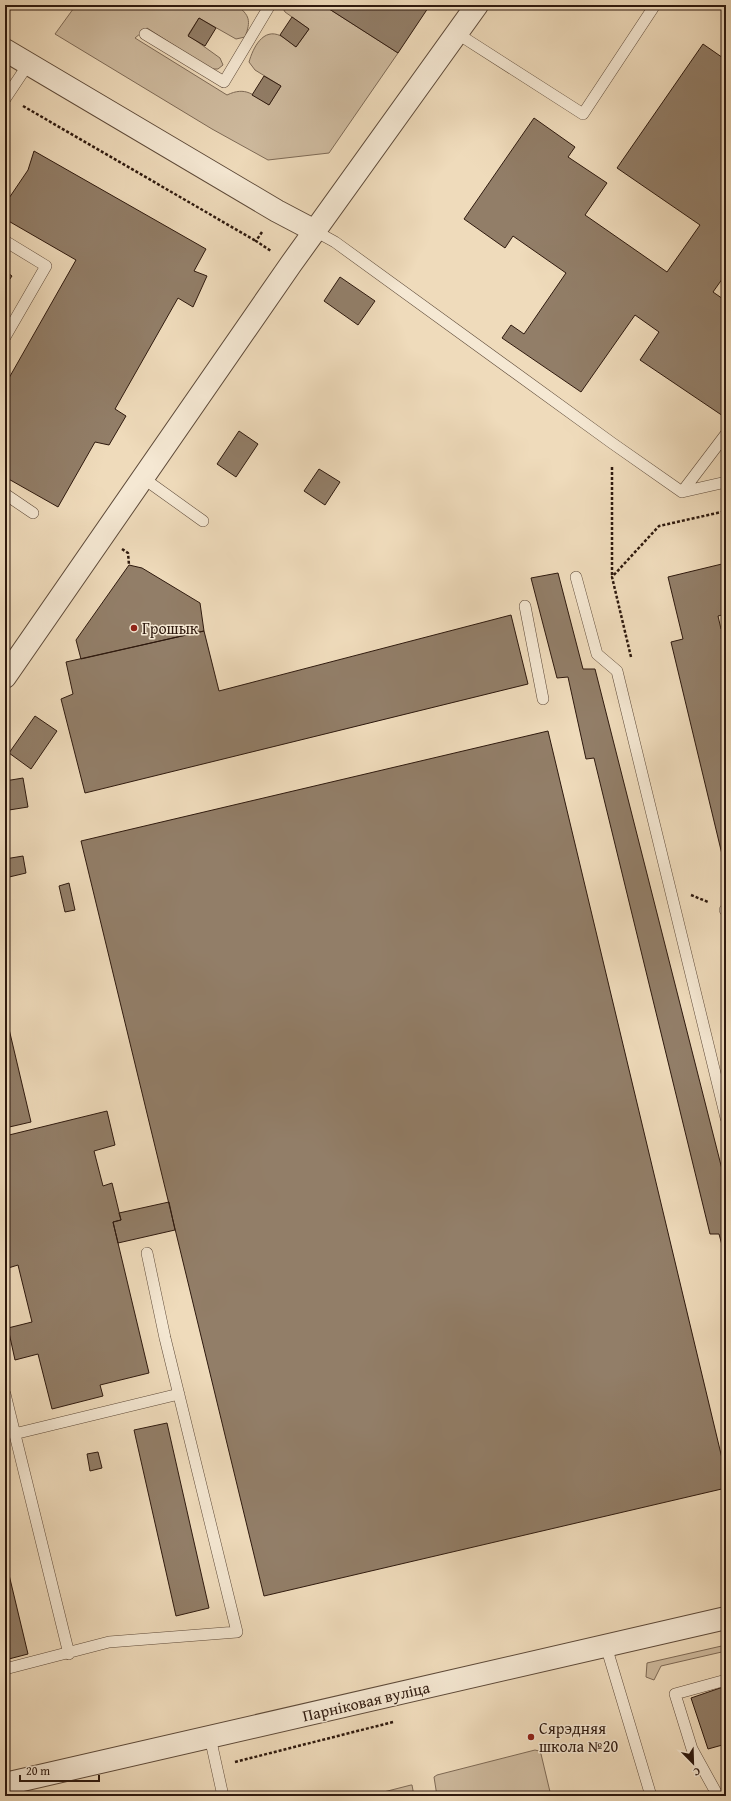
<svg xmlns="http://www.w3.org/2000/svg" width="731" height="1801" font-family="'Gentium Book Plus',serif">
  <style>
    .grass { fill: #ceba9e; stroke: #7e6a56 }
    .building { fill: #927e68; stroke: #2e190e }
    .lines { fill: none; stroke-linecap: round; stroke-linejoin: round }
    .service-casing { stroke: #5e4a39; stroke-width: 12 }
    .minor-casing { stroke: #5e4a39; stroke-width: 24 }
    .tertiary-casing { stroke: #5e4a39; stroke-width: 24 }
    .path { stroke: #2e190e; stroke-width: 2.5; stroke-dasharray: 3 2; stroke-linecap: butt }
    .service { stroke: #f5e8d3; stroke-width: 11 }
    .minor { stroke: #f5e8d3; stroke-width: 22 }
    .tertiary { stroke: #f5e8d3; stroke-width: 22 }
    .poi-dot { fill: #8f2418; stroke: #f5e8d3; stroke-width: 1.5 }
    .labels { text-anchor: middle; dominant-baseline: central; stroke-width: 3; stroke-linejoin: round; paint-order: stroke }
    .poi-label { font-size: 16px; fill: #2e190e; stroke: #f5e8d3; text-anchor: start }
    .street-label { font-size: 16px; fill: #2e190e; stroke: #f5e8d3 }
  </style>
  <rect width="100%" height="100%" fill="#efdbbb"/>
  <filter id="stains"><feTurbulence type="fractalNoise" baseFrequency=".005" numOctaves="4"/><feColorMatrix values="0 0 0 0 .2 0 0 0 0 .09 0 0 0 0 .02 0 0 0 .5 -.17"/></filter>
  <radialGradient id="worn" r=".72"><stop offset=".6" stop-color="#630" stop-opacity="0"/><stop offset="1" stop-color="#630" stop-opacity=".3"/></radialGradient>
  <path class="grass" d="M76 5H236C250 15 251 21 245 37L236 39 199 18 188 35 220 58 223 65 218 69H211L147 28 135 38 227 95C246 86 253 95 269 105L281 86 255 70 249 62C253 48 263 27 281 36 286 39 291 43 296 47L309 29 285 12 281 5H323L398 53 329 153 268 160 212 129 55 34Z
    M726 1645V1651L661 1666 654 1680 646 1677 647 1663Z
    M535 1750 539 1751 541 1754 551 1796H437L434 1777 437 1775Z
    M412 1785 414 1796H368L411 1785Z"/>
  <path class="building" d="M323 5H430L398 53Z
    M292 17 309 29 296 47 280 35Z
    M199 18 216 28 205 46 188 36Z
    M703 44 726 60V276L725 275 713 292 726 301V412L723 416 640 360 659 332 635 315 581 392 502 338 511 325 524 334 566 273 513 236 505 248 464 219 534 118 575 147 568 157 607 183 585 215 667 272 700 225 617 168Z
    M264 76 281 86 269 105 252 95Z
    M34 151 206 249 194 271 207 276 193 307 178 298 115 409 126 416 109 445 95 442 58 507 5 477V385L76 260 5 219V204L28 170Z
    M5 271 12 276 5 286Z
    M340 277 375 301 358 325 324 301Z
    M239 431 258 444 236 477 217 464Z
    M319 469 340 482 325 505 304 491Z
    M726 563V614L718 616 721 629 726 628V871L671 642 683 639 668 577Z
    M129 565 142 568 200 603 204 631 81 659 76 640Z
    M558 573 583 669H595L726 1185V1260L719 1234H710L594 758 586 759 568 677 557 678 531 578Z
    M511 615 528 684 85 793 61 699 73 694 66 662 204 631 219 691Z
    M35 716 57 731 31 769 9 753Z
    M548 731 726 1475V1488L264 1596 81 841Z
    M23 778 28 807 9 810 5 781Z
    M23 856 26 873 5 878V859Z
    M69 883 75 910 65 912 59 886Z
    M5 1012 31 1122 5 1128Z
    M107 1111 115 1145 94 1151 103 1186 112 1183 121 1220 113 1222 149 1373 100 1385 103 1396 52 1409 38 1354 15 1360 8 1328 32 1322 18 1265 5 1269V1136Z
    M169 1202 175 1230 118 1243 113 1222 121 1220 119 1213Z
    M167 1423 209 1608 176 1616 134 1430Z
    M98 1452 102 1468 90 1471 87 1454Z
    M5 1558 28 1654 5 1660Z
    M726 1686V1744L708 1749 691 1698Z"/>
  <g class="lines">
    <defs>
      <path id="service" d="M145 34 224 82 270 5
        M458 34 583 114 653 8
        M5 99 29 63
        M315 231 335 242 612 443 682 492 726 482
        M5 241 46 266 5 337
        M143 478 203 521
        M682 492 726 434
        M5 494 33 513
        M576 577 597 654 617 671 726 1118
        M525 606 543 699
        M725 910H726
        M5 1394 69 1654
        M14 1434 179 1394
        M606 1646 651 1796
        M5 1669 109 1642 237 1632 165 1338 147 1253
        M210 1737 223 1796
        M718 1796 692 1749 675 1694 726 1680"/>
      <path id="minor" d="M5 50 277 211 315 231
        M5 677 291 264 477 5"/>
      <path id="tertiary" d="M5 1784 726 1618"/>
    </defs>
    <use href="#service" class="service-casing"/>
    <use href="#minor" class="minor-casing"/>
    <use href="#tertiary" class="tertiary-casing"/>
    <path class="path" d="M23 106 256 241
      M262 232 256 241 271 251
      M612 467V576
      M122 549 128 553 129 565
      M631 657 612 577 659 526 726 511
      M691 895 708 902
      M235 1762 393 1722"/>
    <use href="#service" class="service"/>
    <use href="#minor" class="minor"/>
    <use href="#tertiary" class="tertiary"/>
  </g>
  <g class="poi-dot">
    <circle cx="134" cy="628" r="4"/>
    <circle cx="531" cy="1737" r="4"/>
  </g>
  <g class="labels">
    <g class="poi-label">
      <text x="142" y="628">Грошык</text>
      <text x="539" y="1728">Сярэдняя<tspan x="539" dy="18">школа №20</tspan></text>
    </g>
    <g class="street-label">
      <text transform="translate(366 1701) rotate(-13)">Парніковая вуліца</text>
    </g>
  </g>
  <rect width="731" height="1801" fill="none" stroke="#efdbbb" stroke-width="20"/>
  <rect x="6" y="6" width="719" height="1789" fill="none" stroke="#2e190e" stroke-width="2"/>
  <rect x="10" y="10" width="711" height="1781" fill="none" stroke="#2e190e"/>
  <g transform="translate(693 1763) rotate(157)" stroke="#f5e8d3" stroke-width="3" paint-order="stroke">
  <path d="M0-3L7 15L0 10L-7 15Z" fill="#2e190e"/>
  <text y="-6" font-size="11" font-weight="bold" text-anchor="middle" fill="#2e190e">С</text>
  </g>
  <path d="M20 1775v6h79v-6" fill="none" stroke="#2e190e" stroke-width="2"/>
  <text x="26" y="1775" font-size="12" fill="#2e190e" stroke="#f5e8d3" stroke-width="3" paint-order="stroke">20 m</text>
  <rect width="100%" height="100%" filter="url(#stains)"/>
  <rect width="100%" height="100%" fill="url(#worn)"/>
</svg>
